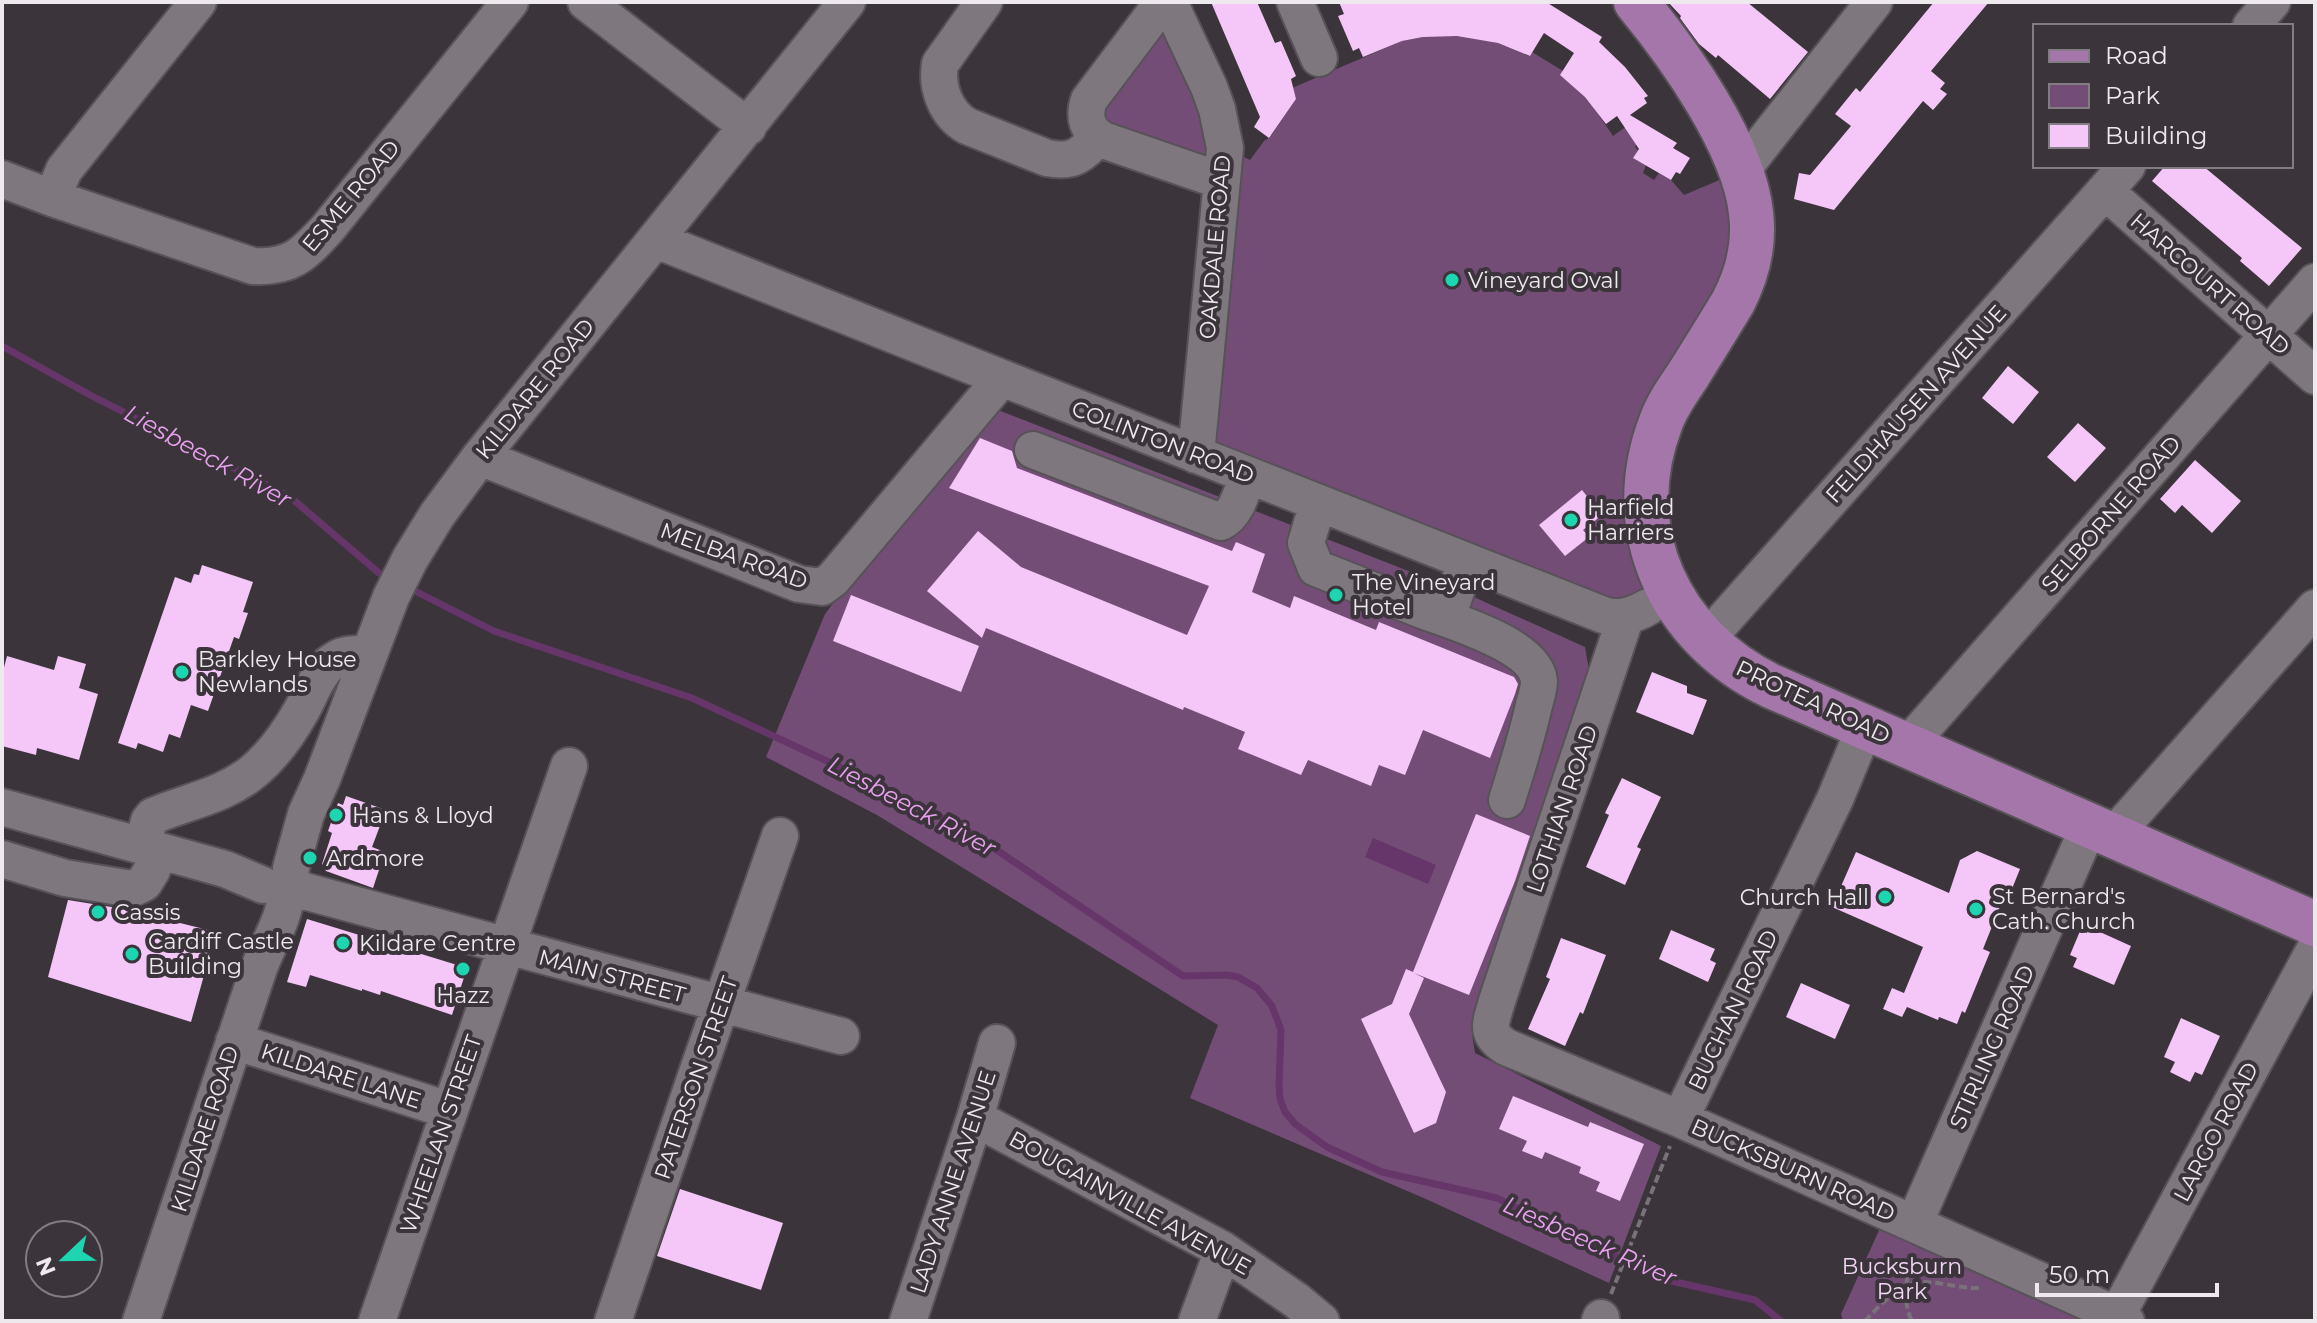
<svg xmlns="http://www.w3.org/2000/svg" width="2317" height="1323" font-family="Montserrat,sans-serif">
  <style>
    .green { fill: #744d77 }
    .water { fill: #66356a }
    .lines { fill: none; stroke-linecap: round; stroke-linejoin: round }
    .stream { stroke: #66356a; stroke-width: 7 }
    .building { fill: #f5c6f8 }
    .minor-casing { stroke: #575257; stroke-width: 40 }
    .major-casing { stroke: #575257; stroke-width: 48 }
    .path { stroke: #787378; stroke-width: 4; stroke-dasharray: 8 4; stroke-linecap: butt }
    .minor { stroke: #7e777e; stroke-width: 36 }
    .major { stroke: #a576a9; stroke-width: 44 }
    .poi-dot { fill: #1ed5b1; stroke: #3b353b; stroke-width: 3 }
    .labels { text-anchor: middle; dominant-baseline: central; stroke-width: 8; stroke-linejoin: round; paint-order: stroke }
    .street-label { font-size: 22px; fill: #ede9ed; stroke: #3b353b }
    .poi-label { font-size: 22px; fill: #ede9ed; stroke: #3b353b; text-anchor: start }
    .park-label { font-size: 22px; fill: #f3d5f5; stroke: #3b353b }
    .water-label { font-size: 24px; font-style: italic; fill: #eaa0f0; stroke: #3b353b }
  </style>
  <rect width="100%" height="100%" fill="#3b353b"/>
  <path class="green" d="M1163 2 1225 148 1250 160 1264 141 1270 137 1296 99 1292 88 1402 41 1423 37 1446 29 1498 43 1529 56 1532 52 1563 71 1590 102 1613 136 1627 126 1643 135 1635 147 1638 150 1634 158 1646 165 1643 173 1654 180 1659 173 1671 180 1684 195 1741 171 1751 212 1669 404 1665 583 1633 615 1196 455 1221 181 1103 140 1089 100Z
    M998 410 1467 594 1585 647 1590 676 1576 727 1474 1015 1472 1034 1475 1053 1661 1146 1609 1283 1426 1199 1190 1098 1218 1025 877 815 766 757 825 614 896 520Z
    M1881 1226 2104 1321H1843L1841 1314Z"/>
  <path class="water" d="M1373 838 1436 865 1428 884 1365 857Z"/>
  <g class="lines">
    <path class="stream" d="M2 346 90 395 289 496 379 573 390 579
      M409 588 494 631 692 698 876 784 973 834 1183 976 1227 975 1238 977 1257 988 1272 1006 1281 1030 1279 1084 1280 1099 1285 1112 1295 1124 1327 1147 1382 1172 1497 1198 1558 1230 1667 1280 1755 1300 1781 1321"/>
  </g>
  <path class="building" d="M1211 2H1257L1275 43 1281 41 1296 76 1291 79 1296 99 1269 138 1254 127 1260 117Z
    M1339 2H1546L1602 37 1599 42 1625 67 1648 96 1644 98 1647 103 1630 115 1677 143 1673 148 1690 158 1680 174 1676 172 1671 180 1633 158 1639 149 1617 116 1606 124 1585 97 1560 75 1574 53 1544 33 1530 56 1498 43 1457 36 1423 37 1402 41 1363 57 1359 48 1353 51 1338 16 1344 14Z
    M1668 2H1747L1808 52 1770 99 1718 55 1716 58 1699 44 1680 18 1681 16Z
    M1934 2H1989L1931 71 1945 83 1940 89 1947 94 1933 110 1923 101 1834 210 1794 199 1799 173 1810 175 1851 126 1835 114 1856 88 1860 92Z
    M2165 166H2203L2302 248 2269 286 2240 261 2242 258 2152 181Z
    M2008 366 2039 392 2013 424 1982 398Z
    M2078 423 2106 448 2075 482 2047 457Z
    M980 438 1012 451 1017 468 1232 551 1236 542 1265 554 1252 592 1290 608 1294 596 1376 630 1379 622 1514 677 1518 684 1515 694 1490 758 1423 730 1405 775 1379 765 1371 786 1308 760 1301 775 1238 749 1245 732 1184 707 1183 710 986 628 982 638 927 591 978 531 1021 567 1187 635 1209 586 949 488Z
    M2195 460 2241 501 2212 533 2182 505 2175 513 2160 499Z
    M1582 490 1602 515 1583 530 1589 537 1565 556 1539 525Z
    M202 565 253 582 243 612 248 613 239 639 234 637 208 711 191 705 180 738 169 734 163 752 138 743 136 749 118 743 175 577 191 583 194 574 199 575Z
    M851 595 979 646 961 692 833 641Z
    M7 656 54 670 58 656 86 664 79 688 98 694 79 760 37 748 36 755 2 746V675Z
    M1652 672 1687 686V693L1707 700 1693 735 1636 712Z
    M1622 778 1661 797 1637 847 1641 849 1625 885 1586 867 1609 815 1605 813Z
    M346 796 386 810 372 847 385 852 373 888 326 871 322 864 332 833 328 831 338 803 343 805Z
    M1476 814 1530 836 1515 881 1469 995 1414 973 1424 978 1409 1014 1446 1092 1436 1123 1414 1133 1361 1019 1392 1004 1406 969 1413 972Z
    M1977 851 2020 869 2005 906 2001 904 1983 949 1990 952 1965 1013 1962 1011 1957 1024 1939 1017 1938 1020 1907 1007 1902 1017 1883 1009 1892 988 1904 993 1923 947 1832 907 1856 852 1949 893 1960 860Z
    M68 900 124 909 216 932 191 1022 48 977Z
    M307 919 467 968 452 1015 381 991 380 995 362 989V991L310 975 306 987 287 982Z
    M2089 927 2131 946 2114 985 2073 967 2077 958 2070 955 2080 931 2087 933Z
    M1671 930 1715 949 1710 960 1716 963 1708 982 1659 959Z
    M1561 938 1606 955 1583 1014 1580 1012 1565 1046 1528 1029 1550 979 1546 977Z
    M1801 983 1850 1005 1835 1039 1786 1017Z
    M2181 1018 2220 1036 2202 1075 2195 1072 2190 1082 2170 1072 2175 1062 2164 1057Z
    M1513 1096 1588 1127 1590 1122 1644 1144 1620 1201 1596 1191 1600 1182 1579 1173 1581 1167 1545 1152 1542 1159 1522 1151 1527 1141 1499 1129Z
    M680 1189 783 1223 761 1290 657 1256Z"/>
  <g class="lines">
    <defs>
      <path id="minor" d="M586 2 748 127
        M984 2 940 64C936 88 946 114 967 126L1047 158C1073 163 1081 156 1098 137
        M1163 2 1089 100C1083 117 1087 131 1103 140L1222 181
        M1169 2 1209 87 1217 109 1225 148 1196 455
        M1295 2 1319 58
        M2251 26 2272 2
        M1741 171 1874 2
        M2 179 52 198 253 266C291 268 303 255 327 229L510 2
        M2105 191 2315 376
        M52 198 64 170 198 2
        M656 240 1002 378 1606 616C1622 619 1634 615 1648 607
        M1033 450 1221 522C1237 514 1242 491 1248 475
        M480 457 799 584 822 587 833 579 1002 378
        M1318 503 1306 543 1316 568 1422 610 1453 600 1466 561
        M1422 610C1451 621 1536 645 1539 681 1539 689 1536 698 1534 705 1527 737 1517 768 1507 800
        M1626 616 1497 1001C1491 1023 1484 1033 1506 1047L1680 1119 2117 1315 2126 1321
        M1705 641 2127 166
        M1907 746 2315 282
        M2 807 225 869 263 885
        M2113 836 2315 608
        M142 846 149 821 153 816C188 801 224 796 254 771 273 755 288 734 300 713 310 697 317 672 333 661 343 653 357 653 369 655
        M2 859 65 878 132 889 144 883 152 870 158 851
        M291 868 306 814 322 779 391 597 410 559 437 515 480 457 847 2
        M292 884 304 891 841 1036
        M234 1041 448 1110
        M975 1118 1223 1250 1297 1301 1321 1321
        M1680 1119 1835 799 1865 727
        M1914 1224 2089 826
        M2117 1315 2315 949
        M141 1321 259 968C269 941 284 921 287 891
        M377 1321 569 766
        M613 1321 696 1076 780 836
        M908 1321 975 1118 997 1043
        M1197 1321 1223 1250
        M1600 1321 1601 1318"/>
      <path id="major" d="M1636 2C1679 54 1744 145 1751 213 1755 244 1747 275 1733 302 1718 327 1703 351 1688 375 1678 390 1667 405 1661 422 1619 530 1670 637 1771 686L2315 924"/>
    </defs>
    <use href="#minor" class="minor-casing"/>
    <use href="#major" class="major-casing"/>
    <path class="path" d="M1911 1253C1908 1276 1901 1300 1912 1321
      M1611 1294 1670 1146
      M1865 1321C1879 1306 1901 1282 1923 1282 1942 1282 1961 1289 1981 1288"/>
    <use href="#minor" class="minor"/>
    <use href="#major" class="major"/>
  </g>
  <g class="poi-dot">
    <circle cx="1452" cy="280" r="8"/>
    <circle cx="1571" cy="520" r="8"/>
    <circle cx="1336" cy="595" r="8"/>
    <circle cx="182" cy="672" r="8"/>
    <circle cx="336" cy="815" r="8"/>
    <circle cx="310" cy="858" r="8"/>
    <circle cx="1885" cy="897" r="8"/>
    <circle cx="1976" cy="909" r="8"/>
    <circle cx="98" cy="912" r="8"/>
    <circle cx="343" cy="943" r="8"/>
    <circle cx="132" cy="954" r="8"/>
    <circle cx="463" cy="969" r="8"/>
  </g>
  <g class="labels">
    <g class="street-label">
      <text transform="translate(351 196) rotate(-50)">ESME ROAD</text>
      <text transform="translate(1215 247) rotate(-85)">OAKDALE ROAD</text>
      <text transform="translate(2210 284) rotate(41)">HARCOURT ROAD</text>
      <text transform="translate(535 389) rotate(-51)">KILDARE ROAD</text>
      <text transform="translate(1916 404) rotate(-48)">FELDHAUSEN AVENUE</text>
      <text transform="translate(1163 442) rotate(21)">COLINTON ROAD</text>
      <text transform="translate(2111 514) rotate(-49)">SELBORNE ROAD</text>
      <text transform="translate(734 556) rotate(20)">MELBA ROAD</text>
      <text transform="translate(1813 702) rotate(25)">PROTEA ROAD</text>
      <text transform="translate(1562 809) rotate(-71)">LOTHIAN ROAD</text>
      <text transform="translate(612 976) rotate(15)">MAIN STREET</text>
      <text transform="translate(1733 1010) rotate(-64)">BUCHAN ROAD</text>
      <text transform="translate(1992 1047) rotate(-66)">STIRLING ROAD</text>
      <text transform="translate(341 1076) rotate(18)">KILDARE LANE</text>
      <text transform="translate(696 1078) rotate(-71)">PATERSON STREET</text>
      <text transform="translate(205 1129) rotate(-72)">KILDARE ROAD</text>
      <text transform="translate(2216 1132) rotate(-62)">LARGO ROAD</text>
      <text transform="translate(441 1134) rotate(-71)">WHEELAN STREET</text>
      <text transform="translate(1793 1170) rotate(24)">BUCKSBURN ROAD</text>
      <text transform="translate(953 1182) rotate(-72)">LADY ANNE AVENUE</text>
      <text transform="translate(1130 1203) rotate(29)">BOUGAINVILLE AVENUE</text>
    </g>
    <g class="poi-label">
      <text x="1468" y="280">Vineyard Oval</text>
      <text x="1587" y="507">Harfield<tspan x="1587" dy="25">Harriers</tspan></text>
      <text x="1352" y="582">The Vineyard<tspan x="1352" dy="25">Hotel</tspan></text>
      <text x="198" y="659">Barkley House<tspan x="198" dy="25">Newlands</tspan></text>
      <text x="352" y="815">Hans &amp; Lloyd</text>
      <text x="326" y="858">Ardmore</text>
      <text x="1992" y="896">St Bernard's<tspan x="1992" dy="25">Cath. Church</tspan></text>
      <text x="1869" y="897" text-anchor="end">Church Hall</text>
      <text x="114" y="912">Cassis</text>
      <text x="148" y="941">Cardiff Castle<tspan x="148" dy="25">Building</tspan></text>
      <text x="359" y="943">Kildare Centre</text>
      <text x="463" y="995" text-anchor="middle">Hazz</text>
    </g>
    <g class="park-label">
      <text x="1902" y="1266">Bucksburn<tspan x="1902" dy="25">Park</tspan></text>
    </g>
    <g class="water-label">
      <text transform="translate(208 456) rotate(29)">Liesbeeck River</text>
      <text transform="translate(912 806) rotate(28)">Liesbeeck River</text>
      <text transform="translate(1590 1241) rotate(24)">Liesbeeck River</text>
    </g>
  </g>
  <rect width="2317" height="1323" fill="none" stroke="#ede9ed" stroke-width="8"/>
  <rect x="2033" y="24" width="260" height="144" fill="#3b353b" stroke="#827d82" stroke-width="2"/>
  <rect x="2049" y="50" width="40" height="12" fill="#a576a9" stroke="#827d82" stroke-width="2"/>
  <text x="2105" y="64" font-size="24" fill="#ede9ed">Road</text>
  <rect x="2049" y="84" width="40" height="24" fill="#744d77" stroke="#827d82" stroke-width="2"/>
  <text x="2105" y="104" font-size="24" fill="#ede9ed">Park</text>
  <rect x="2049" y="124" width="40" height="24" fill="#f5c6f8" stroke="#827d82" stroke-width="2"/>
  <text x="2105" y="144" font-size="24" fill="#ede9ed">Building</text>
  <g transform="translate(64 1259) rotate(248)"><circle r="38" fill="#3b353b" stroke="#827d82" stroke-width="2"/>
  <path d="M0-6L14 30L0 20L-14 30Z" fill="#1ed5b1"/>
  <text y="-12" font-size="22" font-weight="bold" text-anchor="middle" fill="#ede9ed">N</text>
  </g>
  <path d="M2037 1283v12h180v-12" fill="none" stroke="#ede9ed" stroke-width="4"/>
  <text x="2049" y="1283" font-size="24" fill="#ede9ed" stroke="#3b353b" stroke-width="6" paint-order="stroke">50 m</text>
</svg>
